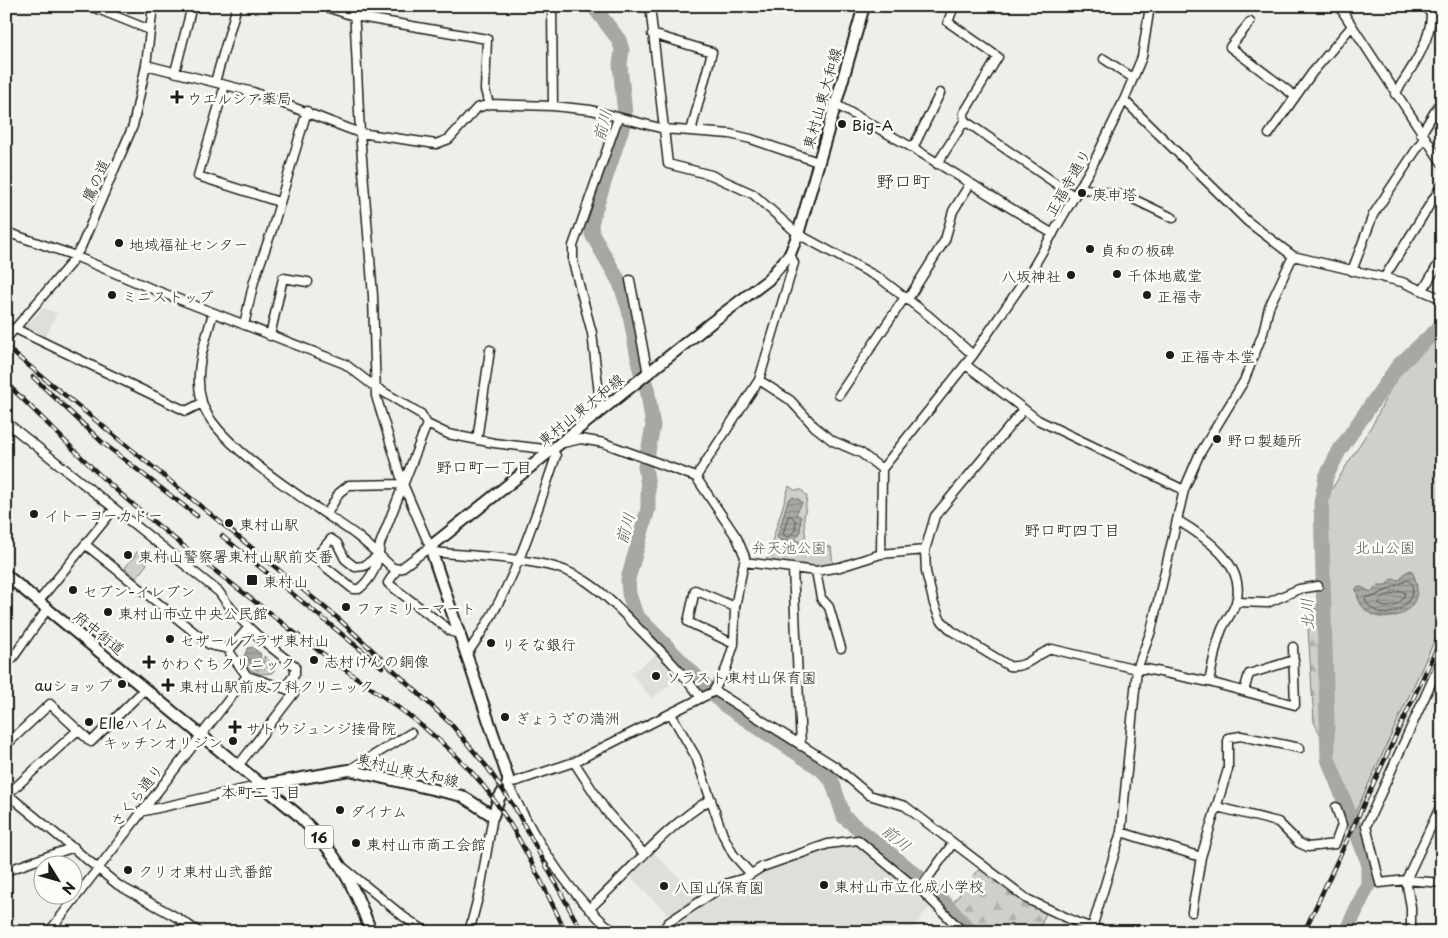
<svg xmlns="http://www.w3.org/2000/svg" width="1448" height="938" font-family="'Playpen Sans','Klee One',sans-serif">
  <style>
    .built { fill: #e0deda }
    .grass { fill: url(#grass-tufts); stroke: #767674 }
    .forest { fill: url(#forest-firs); stroke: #767674 }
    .green { fill: #d0cfcc; stroke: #767674 }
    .water { fill: url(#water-rules); stroke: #706f6d }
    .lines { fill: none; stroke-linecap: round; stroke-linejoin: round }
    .shore { stroke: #545452; stroke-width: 1 }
    .river { stroke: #a8a7a3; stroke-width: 15 }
    .minor-casing { stroke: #1c1c1c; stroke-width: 11 }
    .major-casing { stroke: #1c1c1c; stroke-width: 14 }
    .minor { stroke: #fdfcf7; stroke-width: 8 }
    .major { stroke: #fdfcf7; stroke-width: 10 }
    .rail-casing { stroke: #1c1c1c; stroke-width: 4.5 }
    .rail { stroke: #fdfcf7; stroke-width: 2.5; stroke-dasharray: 8; stroke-linecap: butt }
    .poi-dot { fill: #1c1c1c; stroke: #fdfcf7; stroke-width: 2 }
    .labels { text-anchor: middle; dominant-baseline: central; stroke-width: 5; stroke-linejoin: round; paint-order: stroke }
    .shield { fill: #fdfcf7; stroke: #605f5e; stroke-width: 1 }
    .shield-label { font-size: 14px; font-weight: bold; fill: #1c1c1c }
    .poi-label { font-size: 15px; fill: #1c1c1c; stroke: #fdfcf7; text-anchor: start }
    .street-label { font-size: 15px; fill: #1c1c1c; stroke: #fdfcf7 }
    .park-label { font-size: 15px; fill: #5b5b5a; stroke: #fdfcf7 }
    .water-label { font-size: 16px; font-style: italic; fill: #5b5b59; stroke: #fdfcf7 }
    .neighbourhood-label { font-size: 16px; fill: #1c1c1c; stroke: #fdfcf7 }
    .quarter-label { font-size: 18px; fill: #1c1c1c; stroke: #fdfcf7 }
  </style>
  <defs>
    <pattern id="grass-tufts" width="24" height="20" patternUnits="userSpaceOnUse" patternTransform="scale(1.25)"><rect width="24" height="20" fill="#d0cfcc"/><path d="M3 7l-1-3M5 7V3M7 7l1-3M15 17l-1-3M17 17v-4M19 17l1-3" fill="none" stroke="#b2b1af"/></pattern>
    <pattern id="forest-firs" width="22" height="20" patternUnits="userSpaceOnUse" patternTransform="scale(1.25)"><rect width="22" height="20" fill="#d0cfcc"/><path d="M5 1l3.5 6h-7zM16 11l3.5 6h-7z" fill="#b2b1af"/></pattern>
    <pattern id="water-rules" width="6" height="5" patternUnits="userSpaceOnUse" patternTransform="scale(1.25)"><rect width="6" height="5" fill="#a8a7a3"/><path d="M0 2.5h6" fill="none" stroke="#888784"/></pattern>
  </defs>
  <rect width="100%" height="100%" fill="#f0eeea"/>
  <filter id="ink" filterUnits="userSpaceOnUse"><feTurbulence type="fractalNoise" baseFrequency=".02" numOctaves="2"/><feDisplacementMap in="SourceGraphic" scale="10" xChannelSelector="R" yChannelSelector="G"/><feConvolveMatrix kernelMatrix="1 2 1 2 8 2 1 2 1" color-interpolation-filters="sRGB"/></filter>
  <g filter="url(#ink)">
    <path class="built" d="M43 308 57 313 44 341 22 330Z
      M657 654 680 679 651 698 631 673Z
      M859 844 930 907 909 932H668L673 926 730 889 755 881 768 869 828 846Z
      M651 850 700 898 670 917 628 874Z"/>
    <path class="grass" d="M264 656 276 667 272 673 260 674 248 669 245 659H248L250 666 258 670 264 662Z"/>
    <path class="forest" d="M1341 606 1442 624 1353 818 1332 758 1314 722 1308 628 1309 609Z
      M980 868 1025 902 1046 913 1038 932H971L950 907Z"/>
    <path class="green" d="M1442 333V624L1353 818 1332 758 1328 501 1331 490 1374 422 1395 379Z
      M789 486 794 490H802L807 497 804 519 806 544 831 547 833 565 813 567 766 561Z
      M138 551 147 564 136 578 125 568Z"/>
    <path class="water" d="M793 497 800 500 802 503 796 514 801 517 800 533 795 539 804 545 802 550C791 551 784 544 777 537L788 500Z
      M1411 570C1439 618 1360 639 1356 588L1361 587 1371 592 1378 585H1386L1391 579 1400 580 1405 573Z
      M252 647 261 654 260 657 263 661 257 668 251 664 248 657 244 656 248 648Z"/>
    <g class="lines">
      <path class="shore" d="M791 516 796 521 795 530 788 538 783 534 788 517Z
        M1408 580C1427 594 1385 634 1365 600L1366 597 1375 596Z
        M1402 591 1405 593C1402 605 1388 611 1378 604L1383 597Z"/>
      <path class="river" d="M593 6 619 40 622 50 620 65 625 114 623 125 595 210 591 224 592 234 620 283 629 310 640 369 647 388 653 426 645 467 648 486V509L628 579 629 594 636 615 723 704 821 769 832 781 844 817 928 884 971 932
        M1351 932 1350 923 1368 885V862L1328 759 1321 503 1326 477 1339 451 1398 366 1442 325"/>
      <defs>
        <path id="minor" d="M90 6 150 30
          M323 6 354 16 487 39 485 90 489 104
          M552 6 553 106
          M650 6 668 164 711 175 753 194 798 234 881 279 929 316 973 355
          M954 6 948 22 998 57 964 113 965 124
          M1339 6 1442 163
          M1431 14 1442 10
          M1250 22 1230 47 1295 96
          M652 34 712 52 691 131
          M1104 59 1133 78
          M146 65 253 92 360 133 436 144 449 139 477 108 489 104 553 106 591 110 664 129 730 134 751 139 818 162
          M175 72 192 6
          M215 82 237 6
          M225 85 198 176 279 202
          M1395 94C1410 70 1431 43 1431 14L1426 6
          M1124 100 1247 221 1293 256 1402 282 1442 299
          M835 104 913 148 1053 234
          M1269 134 1312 73 1352 26
          M1421 134 1442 100
          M913 148 940 93
          M937 164 962 125 968 123 1074 196
          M1080 188 1127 196 1173 218
          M6 232 70 254 150 288 345 364 375 387 421 414 427 424 448 434 494 443 553 450 556 456C531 529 513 590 467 654
          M1352 271 1373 215 1424 138
          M1384 278 1442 185
          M630 280 648 374
          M1423 290 1442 258
          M908 299 945 240 953 211 970 184
          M213 313C205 343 193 371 202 402 214 446 318 507 356 535 369 545 381 557 393 568L400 569 430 547 403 484 376 396 373 296 360 133 354 6
          M6 324 11 333
          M244 325 254 281 272 230 307 111
          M16 329 186 411 202 403
          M270 336 283 278 308 282
          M6 339 70 264 81 247 133 126 146 65 153 6
          M966 365 1038 420 1184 490
          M759 380 790 400 815 427 833 441 861 453 882 469
          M839 395 905 297
          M1024 409 935 516 925 550 926 572 934 604 940 619 952 631 1009 666C1026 669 1037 653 1052 649L1137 669H1146L1209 682C1213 665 1215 645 1222 629 1226 620 1234 611 1236 602 1247 565 1204 536 1177 520
          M601 411 592 333 573 262V246L618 118
          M6 422 219 592C240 623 266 644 295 666V674L285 687
          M477 440 490 350
          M563 443 581 439 604 443 696 477 737 538 745 557 735 607 734 644 726 669 713 692 574 762 508 784C534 839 567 893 614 932
          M696 477 759 380 794 263 790 254
          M327 514 339 493 349 485 403 484
          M86 545 210 645 230 649
          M433 552C473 556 516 557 555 567 591 577 614 604 640 630 662 652 683 673 701 698
          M881 554 882 469 973 355 1031 271 1092 166 1124 100 1142 57 1150 6
          M379 555 364 566 355 567 345 559 337 543 331 539 319 553 323 565 353 589H359C374 577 379 561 380 544L427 424
          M744 562 816 571 840 567 881 554 925 550
          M397 569 388 583 390 585 452 632 461 634
          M793 569 801 746
          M816 571 821 598 829 607 841 648
          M39 601 114 509
          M1237 602 1267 603 1299 589 1318 586
          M734 644 688 622 695 590 735 607
          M6 655 12 659 48 608
          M1442 659 1366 826 1380 883 1406 880 1442 883
          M1209 682 1295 705 1293 647
          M715 691 836 767 869 795 905 806 1027 899 1078 923 1107 932
          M1244 691 1249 674 1294 660
          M671 714 696 757 723 835 733 854 750 873
          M6 745 50 704 91 742 145 689
          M574 762 606 811 644 854
          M238 766 295 692 247 676 230 653V649L248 628
          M349 770 411 733
          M6 793 118 885 178 918 199 932
          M8 794 78 730
          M1217 807 1278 822 1299 843 1308 847 1335 844 1342 825 1336 807
          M140 812 262 785
          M1121 832 1201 857 1228 769V738L1241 736 1300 748
          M344 868 404 917 427 932
          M6 871 74 847
          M920 889 953 843
          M589 909C630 872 663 828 711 799
          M1192 912 1201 857
          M1092 928 1121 832 1137 669 1151 631 1184 490 1199 455 1244 381 1263 333 1269 307 1293 256
          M49 932 247 676
          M469 932 480 890 493 816
          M661 932 669 922 728 883 745 878 762 867 828 844 858 840 916 888 920 889 963 932
          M1411 932V907L1406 880 1442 803"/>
        <path id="major" d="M6 575 297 814C335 851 353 881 371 932
          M262 785 349 770 462 796 493 816 499 798 508 784V778L430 547 712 322 768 280 790 254 798 234 864 6"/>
      </defs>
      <use href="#minor" class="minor-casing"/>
      <use href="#major" class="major-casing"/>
      <use href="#minor" class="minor"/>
      <use href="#major" class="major"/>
      <defs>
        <path id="rail" d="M6 347 340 620 450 723 487 767 515 808 582 932
          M33 377 103 443 197 516
          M6 383C39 414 70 447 103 478 161 531 225 578 286 626 346 674 415 712 468 768 511 813 538 876 566 932
          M222 536 382 667
          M1304 932 1442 637"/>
      </defs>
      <use href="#rail" class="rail-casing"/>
      <use href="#rail" class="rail"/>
    </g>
  </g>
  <g class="poi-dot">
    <path d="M174.5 89.5h5v5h5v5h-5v5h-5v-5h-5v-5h5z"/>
    <circle cx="842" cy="124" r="5"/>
    <circle cx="1082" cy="193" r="5"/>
    <circle cx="119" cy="243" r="5"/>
    <circle cx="1090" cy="249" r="5"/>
    <circle cx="1117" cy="274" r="5"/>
    <circle cx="1071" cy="275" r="5"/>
    <circle cx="112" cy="295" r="5"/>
    <circle cx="1147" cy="295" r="5"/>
    <circle cx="1170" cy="355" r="5"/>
    <circle cx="1217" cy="439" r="5"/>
    <circle cx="34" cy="514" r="5"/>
    <circle cx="229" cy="523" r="5"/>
    <circle cx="128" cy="555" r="5"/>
    <rect x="246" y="574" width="12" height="12" rx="2.5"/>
    <circle cx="73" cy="590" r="5"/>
    <circle cx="346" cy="607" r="5"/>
    <circle cx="108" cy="612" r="5"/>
    <circle cx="170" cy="639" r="5"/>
    <circle cx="491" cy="643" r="5"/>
    <circle cx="314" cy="660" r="5"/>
    <path d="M146.5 654.5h5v5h5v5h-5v5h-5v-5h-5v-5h5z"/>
    <circle cx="656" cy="676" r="5"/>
    <circle cx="122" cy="684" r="5"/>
    <path d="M165.5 677.5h5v5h5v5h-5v5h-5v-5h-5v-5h5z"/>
    <circle cx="505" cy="717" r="5"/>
    <circle cx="89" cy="722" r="5"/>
    <path d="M232.5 719.5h5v5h5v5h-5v5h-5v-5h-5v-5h5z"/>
    <circle cx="233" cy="741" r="5"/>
    <circle cx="340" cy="810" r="5"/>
    <circle cx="356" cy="843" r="5"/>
    <circle cx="128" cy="870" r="5"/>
    <circle cx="824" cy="885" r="5"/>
    <circle cx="664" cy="886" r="5"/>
  </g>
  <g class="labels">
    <rect class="shield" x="305" y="825.5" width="28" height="23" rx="4"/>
    <g class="shield-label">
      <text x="319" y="837">16</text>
    </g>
    <g class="poi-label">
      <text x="187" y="97">ウエルシア薬局</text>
      <text x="852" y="124">Big-A</text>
      <text x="1092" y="193">庚申塔</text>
      <text x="129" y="243">地域福祉センター</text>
      <text x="1100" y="249">貞和の板碑</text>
      <text x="1127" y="274">千体地蔵堂</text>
      <text x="1061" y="275" text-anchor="end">八坂神社</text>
      <text x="122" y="295">ミニストップ</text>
      <text x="1157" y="295">正福寺</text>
      <text x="1180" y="355">正福寺本堂</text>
      <text x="1227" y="439">野口製麺所</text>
      <text x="44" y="514">イトーヨーカドー</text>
      <text x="239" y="523">東村山駅</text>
      <text x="138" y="555">東村山警察署東村山駅前交番</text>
      <text x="263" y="580">東村山</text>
      <text x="83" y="590">セブン-イレブン</text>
      <text x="356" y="607">ファミリーマート</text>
      <text x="118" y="612">東村山市立中央公民館</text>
      <text x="180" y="639">セザールプラザ東村山</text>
      <text x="501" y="643">りそな銀行</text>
      <text x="324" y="660">志村けんの銅像</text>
      <text x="160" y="662">かわぐちクリニック</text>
      <text x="666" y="676">ソラスト東村山保育園</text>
      <text x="112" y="684" text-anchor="end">auショップ</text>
      <text x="179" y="685">東村山駅前皮フ科クリニック</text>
      <text x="515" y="717">ぎょうざの満洲</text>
      <text x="99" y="722">Elleハイム</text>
      <text x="246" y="727">サトウジュンジ接骨院</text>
      <text x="223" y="741" text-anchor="end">キッチンオリジン</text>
      <text x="350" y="810">ダイナム</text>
      <text x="366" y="843">東村山市商工会館</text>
      <text x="138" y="870">クリオ東村山弐番館</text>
      <text x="834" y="885">東村山市立化成小学校</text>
      <text x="674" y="886">八国山保育園</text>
    </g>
    <g class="street-label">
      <text transform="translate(821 98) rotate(-74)">東村山東大和線</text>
      <text transform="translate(95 180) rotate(-66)">鷹の道</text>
      <text transform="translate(1067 182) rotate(-60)">正福寺通り</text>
      <text transform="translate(580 409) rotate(-39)">東村山東大和線</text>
      <text transform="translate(100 632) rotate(39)">府中街道</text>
      <text transform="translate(408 769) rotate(13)">東村山東大和線</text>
      <text transform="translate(136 795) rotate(-52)">さくら通り</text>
    </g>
    <g class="park-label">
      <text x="789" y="546">弁天池公園</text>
      <text x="1385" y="546">北山公園</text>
    </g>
    <g class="water-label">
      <text transform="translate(601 125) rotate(-76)">前川</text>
      <text transform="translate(624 528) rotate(-74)">前川</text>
      <text transform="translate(1306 614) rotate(-92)">北川</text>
      <text transform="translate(897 837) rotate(39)">前川</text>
    </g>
    <g class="neighbourhood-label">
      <text x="484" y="466">野口町一丁目</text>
      <text x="1072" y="529">野口町四丁目</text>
      <text x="261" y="791">本町二丁目</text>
    </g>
    <g class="quarter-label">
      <text x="903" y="180">野口町</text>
    </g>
  </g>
  <rect width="1448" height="938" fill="none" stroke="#fdfcf7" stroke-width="25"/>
  <rect x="12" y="12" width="1423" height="913" fill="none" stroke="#1c1c1c" stroke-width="2" filter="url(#ink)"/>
  <g transform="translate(58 880) rotate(127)"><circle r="24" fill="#fdfcf7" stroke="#a3a29f"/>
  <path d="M0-4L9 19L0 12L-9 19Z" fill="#1c1c1c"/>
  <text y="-8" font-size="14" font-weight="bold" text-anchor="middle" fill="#1c1c1c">N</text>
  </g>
</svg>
